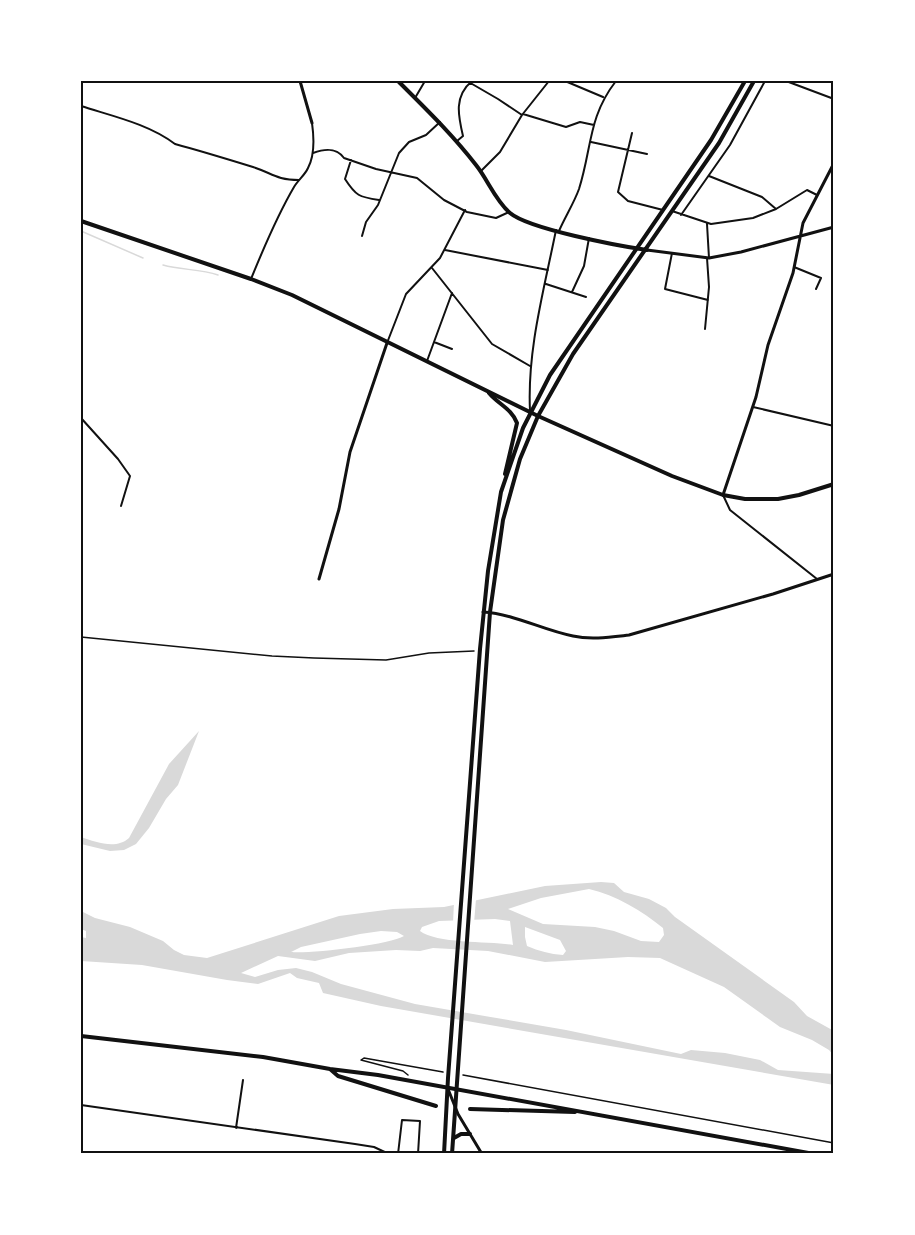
<svg xmlns="http://www.w3.org/2000/svg" width="915" height="1235" font-family="'Alegreya Sans',sans-serif">
  <style>
    .water { fill: #d9d9d9; fill-rule: evenodd }
    .pier { fill: #fff }
    .lines { fill: none; stroke-linecap: round; stroke-linejoin: round }
    .stream { stroke: #d9d9d9; stroke-width: 1.5 }
    .path { stroke: #111; stroke-width: 1.5 }
    .minor { stroke: #111; stroke-width: 2 }
    .tertiary { stroke: #111; stroke-width: 3 }
    .secondary { stroke: #111; stroke-width: 4 }
    .primary { stroke: #111; stroke-width: 4 }
    .neatline { fill: none; stroke: #111; stroke-width: 2 }
  </style>
  <rect width="100%" height="100%" fill="#fff"/>
  <path class="water" d="M199 731 178 785 166 799 149 828 136 844 124 850 110 851 81 844V837C96 842 116 850 129 838L169 764Z
    M601 882 614 883 624 892 649 899 666 908 675 917 794 1002 807 1016 834 1031V1056L829 1050 812 1040 780 1027 724 987 660 958 628 957 545 962 488 951 433 948 420 951 396 950 349 953 315 961 278 956 241 973 255 977 278 970 296 968 312 972 341 984 415 1004 566 1030 681 1054 691 1050 725 1053 760 1060 778 1070 834 1074V1085L381 1006 323 993 319 983 297 978 290 973 258 984 227 980 142 965 81 961V937L86 938V931L81 929V911L95 918 130 927 163 941 174 950 184 955 207 958 339 916 393 909 444 907 545 886ZM589 889C616 895 642 911 663 928L664 935 659 942 641 941 614 931 595 927 543 924 508 909 541 898ZM495 919 510 921 513 945C490 941 437 944 420 931L422 927 439 921ZM525 927 560 940 566 951 563 955C550 954 539 951 527 946L525 937ZM381 931 397 932 404 936C389 945 308 954 291 952L301 947 360 934Z"/>
  <path class="pier" d="M476 899 474 923H453L454 902Z"/>
  <g class="lines">
    <path class="stream" d="M81 231 143 258
      M163 265C181 270 200 269 218 275"/>
    <path class="path" d="M81 637 272 656 314 658 386 660 429 653 474 651
      M408 1075 403 1071 361 1060 364 1058 443 1072
      M463 1075 834 1143"/>
    <path class="minor" d="M467 81 498 99 522 115
      M565 81 603 97
      M786 81 834 99
      M415 98 425 81
      M81 106C112 116 149 124 175 144 201 151 227 159 253 167 272 173 276 180 299 180
      M523 114 566 127 580 122 594 125
      M632 133 618 192 628 201 663 210
      M457 141 463 136C458 115 454 96 472 81
      M591 142 647 154
      M313 153C324 149 336 147 344 158L376 169 417 178 444 200 467 212 496 218 509 212
      M351 160 345 179C356 196 359 197 379 200
      M481 171 500 152 522 115 549 81
      M709 176 762 197 776 209
      M672 211 711 224 753 218 776 209 807 190 817 195
      M681 215 730 145 765 81
      M707 224 709 258
      M559 231C565 217 574 203 579 189 592 148 588 117 616 81
      M362 236 366 222 378 205 399 153 409 142 426 135 440 122
      M445 250 548 270
      M672 253 665 289 708 300
      M794 267 821 278 816 289
      M432 268 492 344 530 366
      M251 279C264 247 277 216 294 187 298 180 305 175 308 168 315 155 314 137 312 123
      M546 284 586 297
      M572 292 584 266 589 238
      M705 329 709 287 707 258
      M434 342 452 349
      M387 343 406 294 440 258 465 210
      M427 361 452 293
      M753 407 834 426
      M530 411C527 350 544 290 556 230
      M81 418 118 459 130 476 121 506
      M723 495 730 510 817 579
      M81 1105 355 1144 374 1147 389 1154
      M236 1128 243 1080
      M398 1154 402 1120 420 1121 418 1154"/>
    <path class="tertiary" d="M300 81 312 123
      M647 250 709 258 741 252 834 227
      M723 495 756 397 768 345 793 273 803 223 834 163
      M319 579 339 509 350 452 387 343
      M483 612C515 614 542 630 573 636 591 640 611 637 629 635L773 594 834 574
      M448 1089 458 1114 482 1154"/>
    <path class="secondary" d="M81 221 251 279 292 295 538 416 672 476 723 495 745 499H778L799 495 834 484
      M81 1036 263 1057 330 1069 378 1075 814 1154
      M330 1069 338 1076 436 1106
      M470 1109 575 1112"/>
    <path class="primary" d="M398 81C425 108 452 134 476 165 488 180 495 200 510 213 529 229 619 246 647 250
      M489 393C498 404 512 409 517 423L505 474
      M454 1138 461 1134H470
      M444 1154 448 1078 480 649 488 571 501 492 523 428 550 375 711 140 745 81
      M452 1154 490 612 503 520 520 459 538 416 573 354 719 143 754 81"/>
  </g>
  <rect width="915" height="1235" fill="none" stroke="#ffffff" stroke-width="165"/>
  <rect x="82" y="82" width="750" height="1070" class="neatline"/>
</svg>
